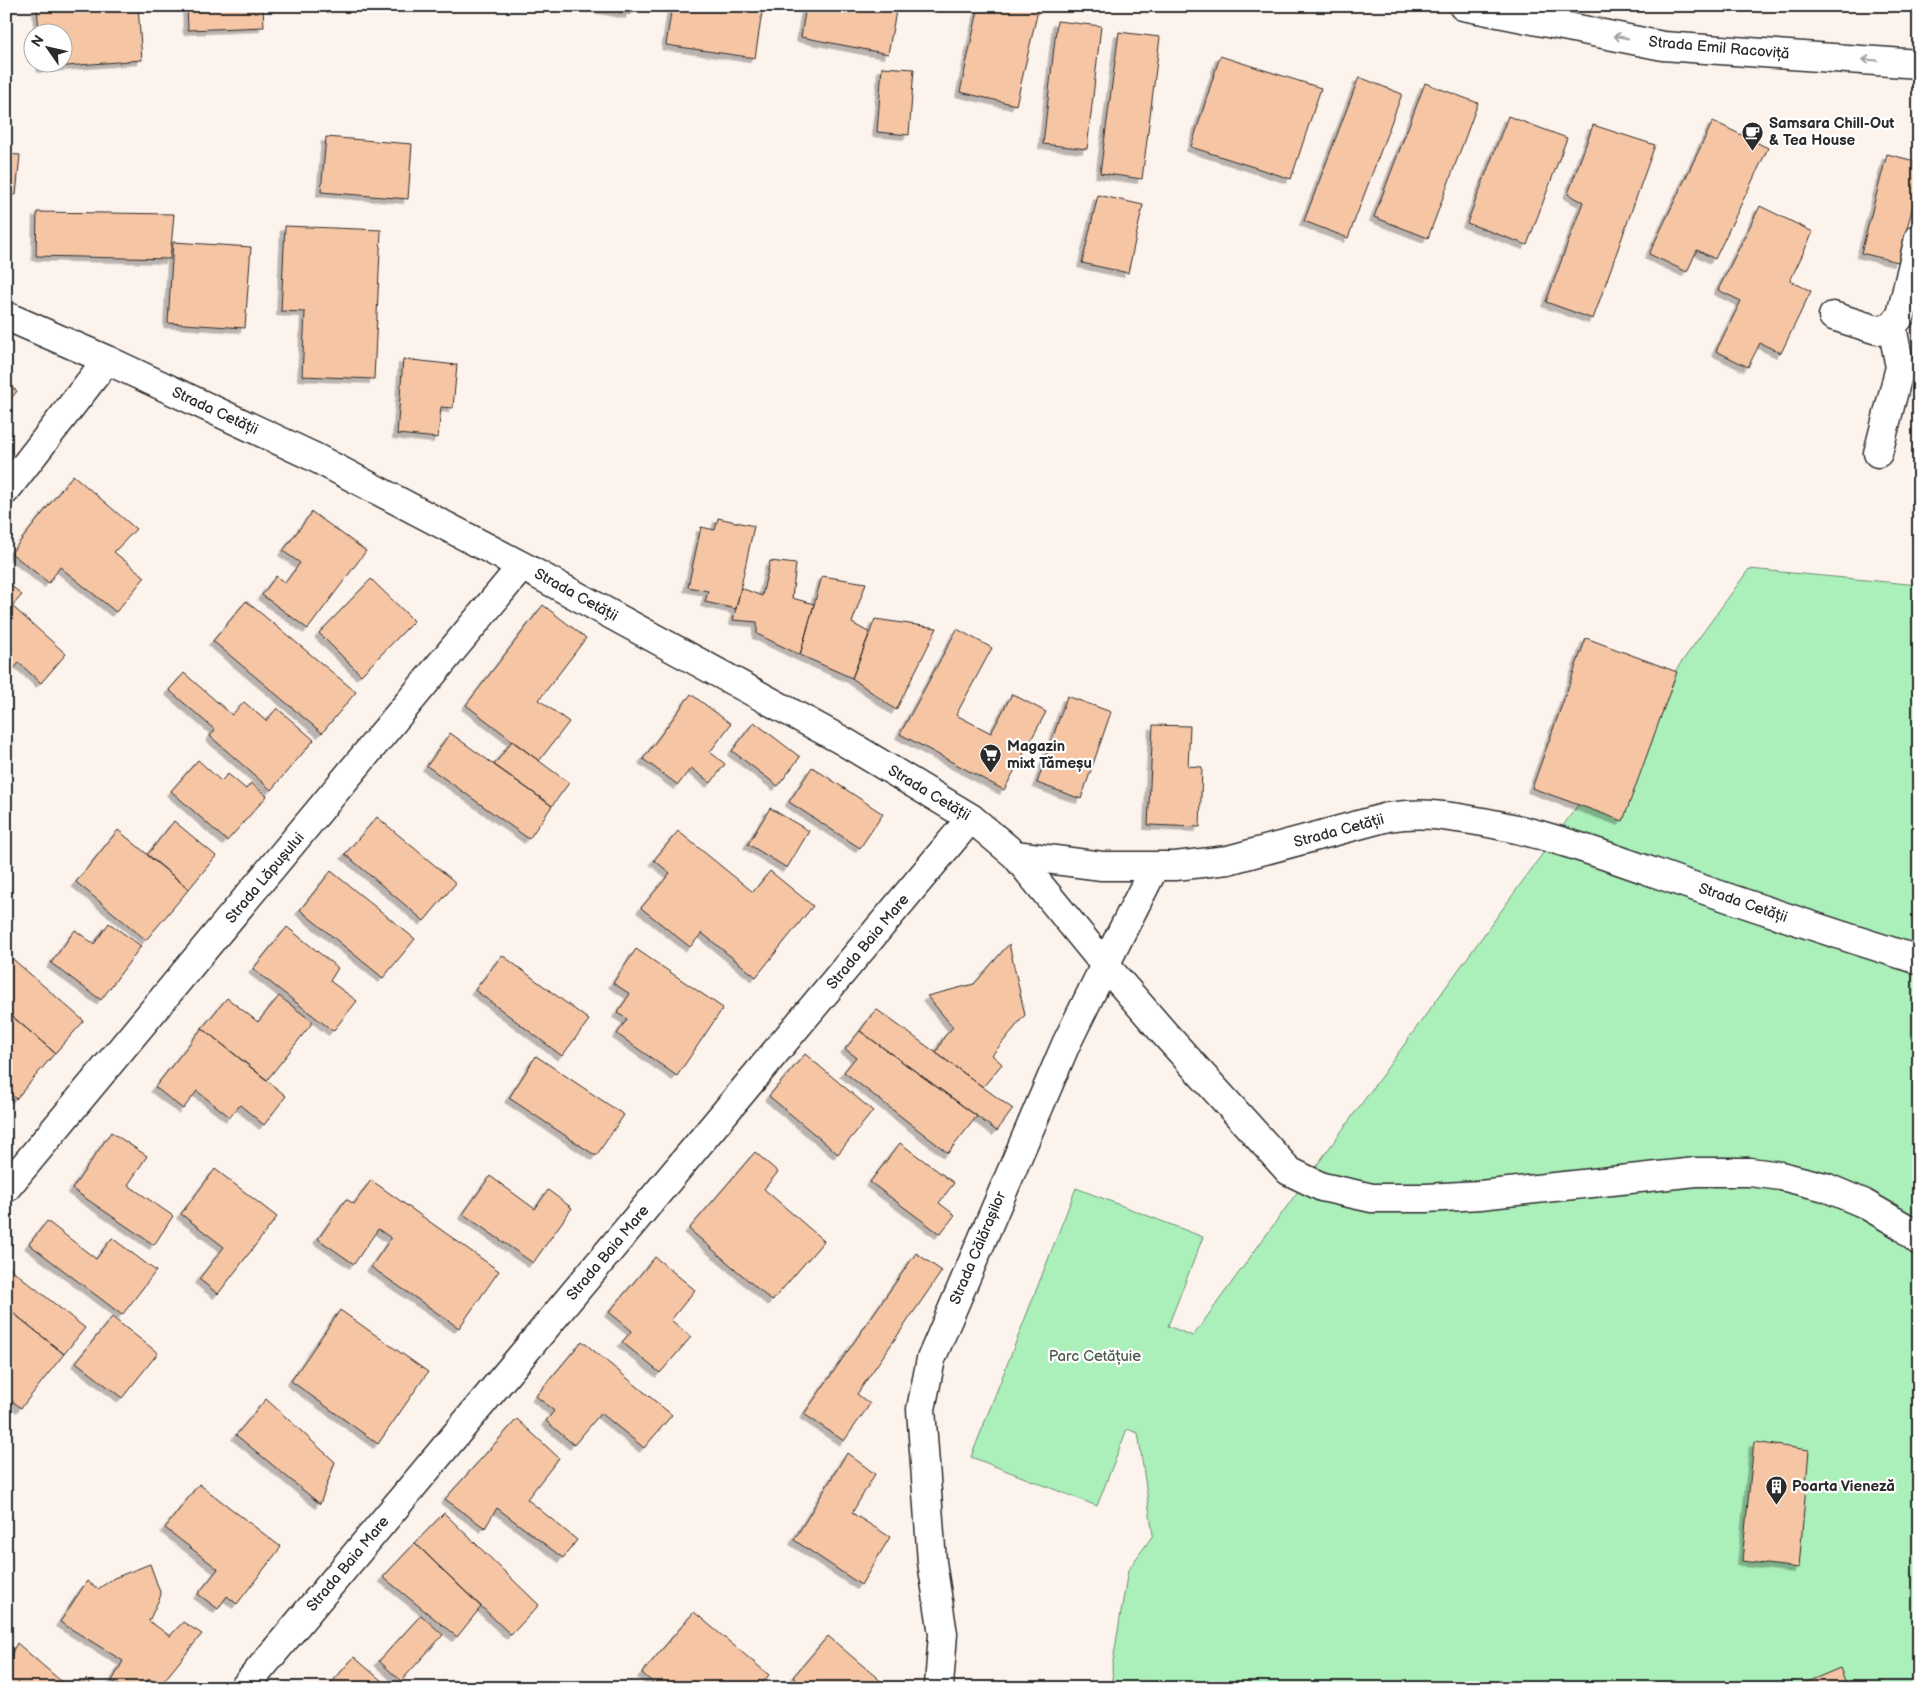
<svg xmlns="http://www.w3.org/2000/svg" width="1925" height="1694" font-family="'Balsamiq Sans',sans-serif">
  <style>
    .green { fill: #abefba; stroke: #6b8d72 }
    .building { fill: #f5c5a4; stroke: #2b2b2b; filter: url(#shadow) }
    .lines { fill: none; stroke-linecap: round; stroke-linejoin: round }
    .minor-casing { stroke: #2b2b2b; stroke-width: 31 }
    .minor { stroke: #fff; stroke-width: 28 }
    .oneway { stroke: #a0a0a0 }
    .labels { text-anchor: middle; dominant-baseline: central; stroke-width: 4.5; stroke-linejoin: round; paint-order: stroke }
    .street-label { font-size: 15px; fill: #2b2b2b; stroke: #fff }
    .poi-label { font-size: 15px; font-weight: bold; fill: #2b2b2b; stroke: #fff; text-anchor: start }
    .park-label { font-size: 15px; fill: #4b5c4f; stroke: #fff }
  </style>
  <defs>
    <filter id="shadow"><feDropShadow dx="-4.5" dy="4.5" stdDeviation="0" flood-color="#0004"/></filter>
  </defs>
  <rect width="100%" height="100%" fill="#fdf3ed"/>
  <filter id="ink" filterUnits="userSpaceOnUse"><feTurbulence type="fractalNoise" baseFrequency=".02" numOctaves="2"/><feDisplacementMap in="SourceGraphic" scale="10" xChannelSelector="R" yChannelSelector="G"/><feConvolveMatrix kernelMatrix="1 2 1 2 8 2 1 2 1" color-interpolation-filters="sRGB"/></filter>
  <g filter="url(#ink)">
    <path class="green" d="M1749 569 1919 585V1688H1113L1112 1667 1128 1570 1153 1535 1138 1433 1127 1429 1097 1506 971 1457 1076 1188 1203 1237 1168 1326 1193 1336Z"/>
    <path class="building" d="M37 6H138L142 60 42 68 41 62H62V32H39Z
      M187 6H263L264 27 188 30Z
      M587 6H632L630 14Z
      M672 6H763L755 58 666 45Z
      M806 6H897L888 54 801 37Z
      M979 6H1039L1016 105 960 92Z
      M1057 21 1101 26 1087 149 1043 144Z
      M1119 32 1160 37 1142 179 1100 173Z
      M1220 56 1321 88 1291 179 1191 147Z
      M882 67 914 69 909 135 877 132Z
      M1359 77 1402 94 1348 238 1304 221Z
      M1425 83 1478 103 1428 238 1374 217Z
      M1508 116 1567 138 1527 245 1467 223Z
      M1713 121 1768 148 1715 259 1697 250 1687 272 1649 254Z
      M1593 125 1655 145 1593 319 1546 302 1583 202 1568 194Z
      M326 137 412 144 408 199 321 192Z
      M6 154 20 155 16 195 6 194Z
      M1887 154 1919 162V183L1898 262 1861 253Z
      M1098 195 1143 205 1128 273 1082 263Z
      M1760 206 1813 232 1790 281 1811 291 1781 353 1760 343 1748 367 1716 351 1741 301 1718 290Z
      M37 212 174 214 170 259 36 256Z
      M285 226 381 230 374 379 302 376 305 312 281 311Z
      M173 242 251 247 245 328 168 323Z
      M403 359 457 365 453 408 441 407 438 438 397 434Z
      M6 383 17 391 6 405Z
      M73 475 136 529 114 552 145 577 116 612 60 567 49 583 11 553Z
      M312 512 366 551 308 629 262 595 276 576 285 583 300 563 283 551Z
      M718 518 754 526 736 609 705 602 708 591 688 587 701 527 715 530Z
      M770 561 796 564 792 598 814 604 800 655 757 634V622L733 620 741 588 762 596Z
      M822 576 866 583 852 623 870 633 852 678 800 655Z
      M371 579 414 621 361 675 319 633Z
      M6 581 22 595 12 606 66 654 41 683 19 663 6 677Z
      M246 601 356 692 322 733 213 641Z
      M543 605 586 638 539 700 569 722 539 761 466 705Z
      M875 619 937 628 896 710 852 678Z
      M957 629 992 648 956 715 991 733 1012 694 1046 712 1004 790 900 734Z
      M1586 638 1677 672 1623 821 1532 788Z
      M184 673 232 715 244 702 266 721 277 708 314 740 271 790 210 736 215 730 169 690Z
      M691 694 731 724 710 752 725 764 711 783 691 768 678 785 643 759Z
      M1067 696 1111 712 1081 799 1037 783Z
      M754 722 800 757 778 786 732 751Z
      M1153 725 1190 726 1188 766 1202 767 1200 827 1148 825Z
      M450 733 552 806 529 839 427 766Z
      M512 741 569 783 552 806 494 765Z
      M198 760 221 781 228 774 246 789 251 783 267 796 227 841 171 791Z
      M812 767 883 814 860 848 789 802Z
      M770 808 809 831 787 868 748 844Z
      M377 817 456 883 424 921 345 854Z
      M174 821 216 856 189 889 147 855Z
      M118 830 189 889 146 940 76 882Z
      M678 831 753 892 770 871 813 906 756 977 702 933 690 947 641 908 670 873 654 860Z
      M331 871 415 939 383 978 300 910Z
      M109 923 141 946 101 1000 51 963 75 930 94 944Z
      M287 927 338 968 330 981 357 1001 333 1031 253 969Z
      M1009 944 1025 1015 992 1055 1002 1064 983 1087 936 1053 944 1037 953 1027 927 996 974 984Z
      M636 949 723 1008 677 1076 617 1034 627 1019 617 1013 630 994 613 983Z
      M6 953 84 1021 55 1053 6 1011Z
      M502 955 589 1020 562 1056 475 990Z
      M279 996 313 1022 267 1080 202 1028 227 998 258 1022Z
      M876 1009 1013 1109 997 1131 860 1031Z
      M6 1011 55 1053 16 1099 6 1090Z
      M202 1028 286 1096 264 1125 240 1105 230 1117 197 1091 183 1109 155 1087Z
      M860 1031 977 1116 948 1153 844 1072 856 1057 845 1049Z
      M805 1054 873 1111 838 1154 769 1096Z
      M536 1056 624 1115 596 1156 509 1098Z
      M111 1132 147 1156 128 1185 173 1216 154 1245 72 1189Z
      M900 1143 954 1183 939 1203 955 1215 940 1234 870 1182Z
      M755 1152 778 1172 764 1189 824 1241 772 1301 689 1229Z
      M215 1169 277 1217 218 1294 199 1279 224 1247 181 1214Z
      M490 1176 535 1209 548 1190 572 1208 533 1263 463 1214Z
      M371 1180 499 1271 459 1328 371 1267 391 1238 378 1229 354 1264 318 1239 346 1199 354 1204Z
      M47 1221 96 1259 112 1238 156 1271 122 1315 29 1244Z
      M916 1253 942 1271 857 1394 870 1404 844 1441 804 1414Z
      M655 1257 695 1290 671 1320 691 1337 660 1373 622 1342 632 1331 609 1312Z
      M6 1265 85 1328 64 1354 6 1307Z
      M6 1307 64 1354 21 1408 6 1396Z
      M340 1310 428 1372 378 1444 291 1381Z
      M112 1317 158 1353 122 1398 76 1362Z
      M582 1341 672 1415 644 1448 601 1413 574 1445 546 1421 554 1411 536 1396Z
      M266 1399 335 1462 320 1504 236 1435Z
      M517 1419 559 1458 527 1499 577 1540 563 1558 497 1508 485 1528 445 1499Z
      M1754 1442 1809 1450 1799 1568 1742 1561Z
      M847 1453 875 1474 852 1513 890 1537 861 1585 794 1540Z
      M199 1484 281 1547 237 1604 227 1596 218 1609 198 1594 218 1569 165 1528Z
      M444 1513 539 1605 511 1635 415 1543Z
      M415 1543 481 1607 457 1637 383 1577Z
      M150 1564 161 1595 149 1621 170 1636 183 1622 202 1634 159 1687 149 1678 143 1688H124L112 1681 123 1661 60 1622 87 1581 98 1589 114 1578Z
      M694 1612 769 1675 758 1688H659L642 1673Z
      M421 1615 443 1635 401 1681 379 1661Z
      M828 1636 889 1688H806L793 1677Z
      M17 1643 69 1688H6V1659L8 1660Z
      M354 1657 390 1688H327Z
      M1840 1668 1848 1688H1798L1797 1686Z
      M86 1679 95 1688H78Z"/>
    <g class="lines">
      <defs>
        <path id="minor" d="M1463 6 1663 46 1919 64
          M6 316 107 360 314 457 522 566 843 741 971 818 1015 855 1105 965 1066 1044 931 1359 921 1409 932 1562 943 1634 939 1685 940 1688
          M1833 316 1877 330 1892 327 1901 315 1919 238
          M1878 453 1900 367 1892 327
          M6 490 107 360
          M1015 855 1102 866H1175L1228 860 1388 817C1419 812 1440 815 1471 820 1542 831 1610 857 1678 881 1758 908 1838 935 1919 960
          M1155 866 1105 965 1164 1033 1289 1171 1322 1187 1372 1198H1426L1480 1195 1696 1172H1750L1781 1176 1825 1187 1863 1203 1901 1225 1919 1241
          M6 1188 522 566
          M244 1688 971 818"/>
      </defs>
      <use href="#minor" class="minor-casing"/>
      <use href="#minor" class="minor"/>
    </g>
    <defs><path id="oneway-shaft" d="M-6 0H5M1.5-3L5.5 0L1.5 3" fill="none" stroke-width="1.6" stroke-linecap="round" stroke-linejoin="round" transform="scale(1.25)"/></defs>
    <g class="oneway">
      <use href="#oneway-shaft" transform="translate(1621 37) rotate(-169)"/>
      <use href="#oneway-shaft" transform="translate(1870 60) rotate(-176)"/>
    </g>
  </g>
  <defs>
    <symbol id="cafe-pin" viewBox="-11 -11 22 30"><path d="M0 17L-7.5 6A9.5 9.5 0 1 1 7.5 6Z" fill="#2b2b2b" stroke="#fff"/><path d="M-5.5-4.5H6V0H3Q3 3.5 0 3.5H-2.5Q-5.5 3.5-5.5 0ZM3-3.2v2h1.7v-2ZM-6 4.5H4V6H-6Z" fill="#fff"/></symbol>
    <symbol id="supermarket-pin" viewBox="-11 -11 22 30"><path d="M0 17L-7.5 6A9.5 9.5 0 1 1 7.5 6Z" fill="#2b2b2b" stroke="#fff"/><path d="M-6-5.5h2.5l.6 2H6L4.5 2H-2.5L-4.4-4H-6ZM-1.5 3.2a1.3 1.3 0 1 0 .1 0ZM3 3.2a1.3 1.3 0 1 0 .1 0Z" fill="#fff"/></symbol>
    <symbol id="building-pin" viewBox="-11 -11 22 30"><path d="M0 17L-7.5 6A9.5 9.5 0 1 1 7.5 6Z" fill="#2b2b2b" stroke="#fff"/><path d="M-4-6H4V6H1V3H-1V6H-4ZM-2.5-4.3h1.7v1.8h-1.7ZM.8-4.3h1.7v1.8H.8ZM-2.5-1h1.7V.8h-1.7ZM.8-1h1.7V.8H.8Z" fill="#fff"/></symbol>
  </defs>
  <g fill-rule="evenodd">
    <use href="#cafe-pin" x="1740" y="120" width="25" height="34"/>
    <use href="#supermarket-pin" x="978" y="742" width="25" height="34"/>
    <use href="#building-pin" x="1764" y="1474" width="25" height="34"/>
  </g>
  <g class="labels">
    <g class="street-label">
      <text transform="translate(1719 48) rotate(5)">Strada Emil Racoviță</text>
      <text transform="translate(215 411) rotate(25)">Strada Cetății</text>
      <text transform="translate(576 595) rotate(29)">Strada Cetății</text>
      <text transform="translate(929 793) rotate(31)">Strada Cetății</text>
      <text transform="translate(1339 831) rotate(-15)">Strada Cetății</text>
      <text transform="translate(265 878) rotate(-50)">Strada Lăpușului</text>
      <text transform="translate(1743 903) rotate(19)">Strada Cetății</text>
      <text transform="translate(868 942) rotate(-50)">Strada Baia Mare</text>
      <text transform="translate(978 1248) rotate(-67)">Strada Călărașilor</text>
      <text transform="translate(608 1253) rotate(-50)">Strada Baia Mare</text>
      <text transform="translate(348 1564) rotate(-50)">Strada Baia Mare</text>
    </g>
    <g class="poi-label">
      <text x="1769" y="123">Samsara Chill-Out<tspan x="1769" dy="17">&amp; Tea House</tspan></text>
      <text x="1007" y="746">Magazin<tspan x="1007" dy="17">mixt Tămeșu</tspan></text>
      <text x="1792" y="1486">Poarta Vieneză</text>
    </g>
    <g class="park-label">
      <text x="1095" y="1356">Parc Cetățuie</text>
    </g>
  </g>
  <rect width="1925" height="1694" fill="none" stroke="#fff" stroke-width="25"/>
  <rect x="12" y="12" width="1900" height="1669" fill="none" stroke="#2b2b2b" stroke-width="2" filter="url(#ink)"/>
  <g transform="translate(48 48) rotate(304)"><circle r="24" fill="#ffffff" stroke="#aaaaaa"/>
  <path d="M0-4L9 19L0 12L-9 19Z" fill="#2b2b2b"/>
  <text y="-8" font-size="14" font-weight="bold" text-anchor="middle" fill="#2b2b2b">N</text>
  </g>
</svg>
